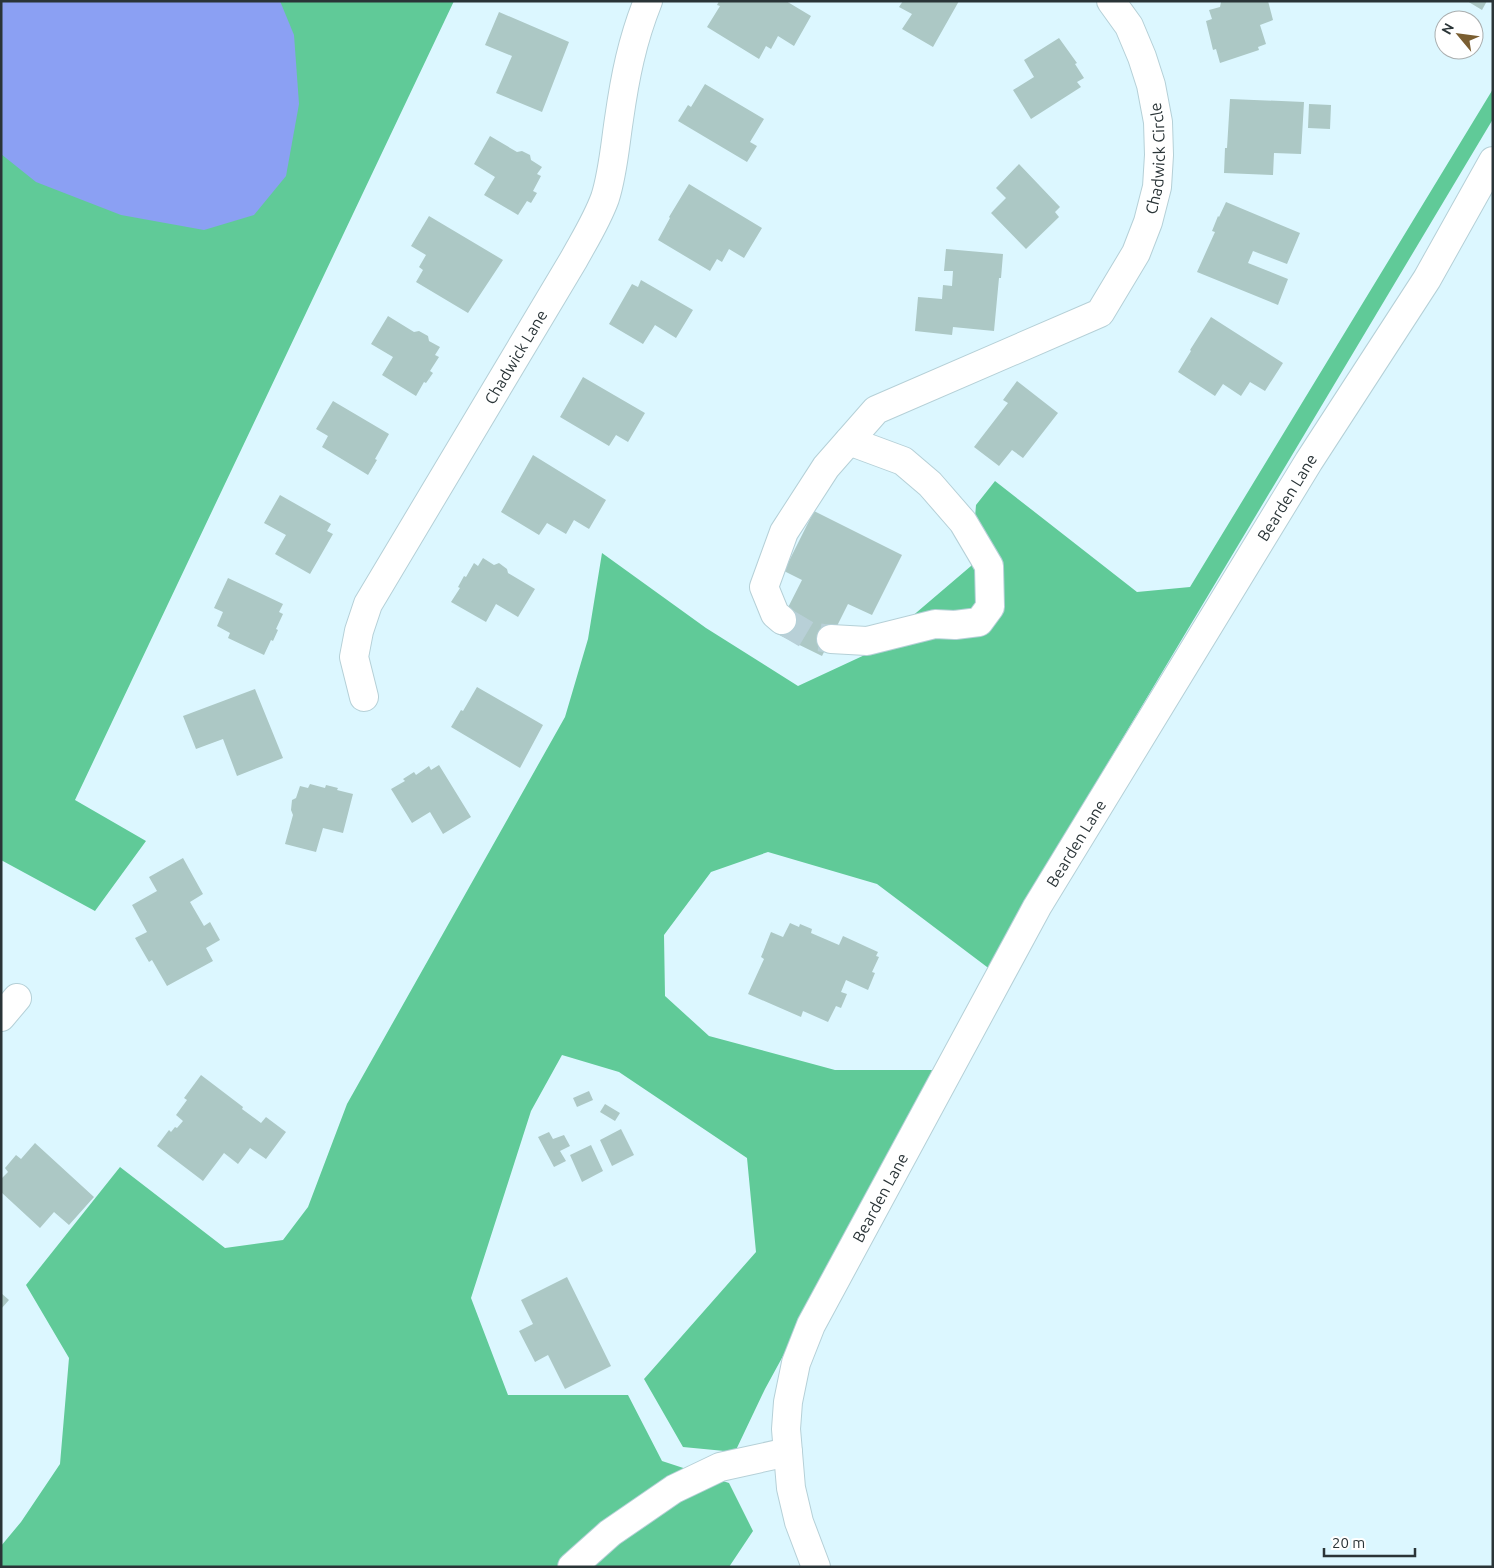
<svg xmlns="http://www.w3.org/2000/svg" width="1494" height="1568" font-family="Ubuntu,sans-serif">
  <style>
    .forest { fill: #60ca98 }
    .water { fill: #8ba0f3 }
    .building { fill: #acc8c5 }
    .lines { fill: none; stroke-linecap: round; stroke-linejoin: round }
    .minor-tunnel { stroke: #b8d0d7; stroke-width: 28; stroke-dasharray: 28 14; stroke-linecap: butt }
    .minor-casing { stroke: #b5d0d7; stroke-width: 30 }
    .minor { stroke: #fff; stroke-width: 28 }
    .labels { text-anchor: middle; dominant-baseline: central; stroke-width: 4; stroke-linejoin: round; paint-order: stroke }
    .street-label { font-size: 16px; fill: #2a3437; stroke: #fff }
  </style>
  <rect width="100%" height="100%" fill="#dcf7ff"/>
  <path class="forest" d="M1 1H454L75 800 146 841 95 911 1 860Z
    M1493 89V119L1066 833 991 970 877 884 768 852 711 872 664 935 665 996 709 1036 835 1070H939L765 1389 735 1452 683 1447 644 1379 756 1252 747 1158 619 1072 562 1055 531 1111 471 1298 508 1395H628L662 1461 729 1483 753 1531 729 1567H1V1546L21 1522 60 1464 69 1358 26 1285 120 1167 225 1248 283 1240 308 1207 347 1104 565 717 588 639 602 553 706 628 798 686 869 653 971 566 976 505 995 481 1137 592 1190 587Z"/>
  <path class="water" d="M1 1H280L294 35 299 104 286 176 254 215 204 230 121 215 36 182 1 154Z"/>
  <path class="building" d="M719 1H786L811 16 794 46 778 36 771 49 766 46 759 59 707 27 720 6 717 5Z
    M903 1H959L933 47 902 29 912 14 899 7Z
    M1226 1H1268L1273 20 1260 25 1266 44 1258 47 1259 50 1220 63 1216 49 1213 50 1206 21 1212 19 1209 10 1220 7 1221 2Z
    M1467 1H1487L1482 10Z
    M499 12 569 42 542 112 496 93 512 56 485 45Z
    M1059 38 1077 63 1075 64 1084 78 1077 82 1081 87 1031 119 1013 90 1034 77 1024 60Z
    M705 84 764 119 750 142 757 146 747 162 678 121 688 105 691 107Z
    M1230 99 1304 102 1301 154 1274 153 1273 175 1224 173 1225 148H1227Z
    M1309 104 1331 105 1330 129 1308 128Z
    M490 136 517 152 522 151 530 155 531 160 542 167 537 174 541 176 533 191 537 193 531 203 527 201 518 215 484 195 495 177 474 164Z
    M1019 164 1060 207 1055 212 1059 217 1026 249 991 213 1006 198 996 188Z
    M689 184 762 228 744 258 729 249 722 262 717 259 710 271 658 240 670 218 669 217Z
    M1226 202 1300 233 1287 264 1253 251 1248 263 1288 279 1278 305 1197 272 1215 232 1212 231 1218 216 1219 217Z
    M429 216 503 260 468 313 416 282 423 270 419 267 426 255 411 246Z
    M946 249 1003 254 1001 278H999L994 331 953 327 952 335 915 331 918 297 942 299 943 285 952 286 953 271H944Z
    M641 280 693 310 676 338 655 325 643 344 609 324 632 284 638 287Z
    M388 316 414 332 419 331 428 336 429 341 440 347 435 355 439 357 430 371 433 373 426 383 424 382 416 396 382 375 393 357 371 344Z
    M1211 317 1283 363 1265 391 1250 382 1241 396 1223 384 1215 396 1178 372 1191 351 1190 350Z
    M583 377 645 413 628 442 616 435 609 446 560 417Z
    M1017 381 1058 413 1023 458 1012 450 999 466 974 447 1008 403 1003 400Z
    M333 401 389 434 375 459 377 460 368 475 322 447 328 436 316 429Z
    M533 455 606 500 589 529 574 520 566 534 547 523 539 535 501 512Z
    M280 495 331 524 327 531 333 534 310 574 275 554 286 535 264 523Z
    M814 511 902 555 872 615 848 604 822 656 775 633 802 580 784 571Z
    M483 558 494 565 499 563 507 569 508 573 535 589 518 617 496 604 486 622 451 602 460 588 458 587 464 576 466 577 474 563 478 566Z
    M228 578 283 604 279 612 283 614 276 629 278 630 273 641 271 640 264 655 228 638 230 633 217 626 223 612 214 608Z
    M477 687 543 725 520 768 451 727 461 710 463 711Z
    M255 689 283 758 237 776 223 739 196 749 183 716Z
    M439 765 471 817 443 834 430 812 412 823 391 789 405 781 403 779 414 772 416 775 429 766 431 770Z
    M310 784 325 788 326 785 338 788 337 790 353 794 343 833 323 828 316 852 285 844 293 815 291 810 292 800 296 798 300 786 308 788Z
    M183 858 203 894 190 902 204 926 210 922 220 940 206 948 213 961 167 986 152 960 149 962 135 938 147 932 132 905 157 891 149 877Z
    M790 923 799 927 800 924 812 929 811 933 839 945 843 936 878 952 876 956 879 957 872 972 875 973 868 990 846 980 841 992 847 994 841 1008 836 1006 828 1022 803 1011 801 1017 748 994 764 959 761 957 771 932 783 937Z
    M201 1075 243 1107 242 1109 261 1123 266 1117 286 1132 266 1159 250 1148 238 1164 224 1153 203 1181 157 1146 169 1130 171 1132 175 1127 177 1128 183 1121 176 1115 187 1100 184 1098Z
    M589 1091 593 1100 577 1107 573 1098Z
    M605 1104 620 1113 615 1121 600 1112Z
    M621 1129 634 1155 612 1166 600 1140Z
    M549 1132 553 1139 564 1135 570 1146 560 1151 566 1161 554 1167 538 1137Z
    M35 1143 94 1197 69 1225 54 1212 40 1228 1 1192V1179L8 1172 5 1168 16 1155 21 1159Z
    M591 1145 603 1171 582 1182 570 1155Z
    M567 1277 611 1366 565 1389 548 1355 535 1362 519 1331 533 1324 521 1300Z
    M1 1293 9 1300 1 1309Z"/>
  <g class="lines">
    <path class="minor-tunnel" d="M782 620 809 636 831 639"/>
    <defs>
      <g id="minor">
        <path id="s1" d="M782 620 775 614 764 587 784 532 826 467 876 410 1100 313 1136 253 1148 222 1157 187 1159 155 1158 122 1151 85 1142 57 1129 26 1111 1"/>
        <path d="M831 639 867 641 935 624 955 625 979 622 990 607 989 566 963 522 930 484 903 461 849 441"/>
        <path id="s2" d="M364 697 354 657 359 631 368 604 574 259C585 239 597 220 605 198 613 173 615 145 619 119 625 77 632 41 648 1"/>
        <path d="M1 1017 17 998"/>
        <path d="M572 1567 610 1533 674 1489 720 1467 788 1452"/>
        <path id="s3" d="M816 1567 799 1522 791 1488 786 1429 788 1402 796 1363 811 1325 1037 907 1309 461 1427 279 1493 161"/>
      </g>
    </defs>
    <use href="#minor" class="minor-casing"/>
    <use href="#minor" class="minor"/>
  </g>
  <g class="labels">
    <g class="street-label">
      <text stroke="none"><textPath href="#s1" startOffset="662">Chadwick Circle</textPath></text>
      <text stroke="none"><textPath href="#s2" startOffset="384">Chadwick Lane</textPath></text>
      <text stroke="none"><textPath href="#s3" startOffset="1205">Bearden Lane</textPath></text>
      <text stroke="none"><textPath href="#s3" startOffset="800">Bearden Lane</textPath></text>
      <text stroke="none"><textPath href="#s3" startOffset="395">Bearden Lane</textPath></text>
    </g>
  </g>
  <rect width="1494" height="1568" fill="none" stroke="#2a3437" stroke-width="5"/>
  <g transform="translate(1459 35) rotate(299)"><circle r="24" fill="#ffffff" stroke="#aaaeaf"/>
  <path d="M0-4L9 19L0 12L-9 19Z" fill="#7a5e31"/>
  <text y="-8" font-size="14" font-weight="bold" text-anchor="middle" fill="#2a3437">N</text>
  </g>
  <path d="M1324 1548v8h91v-8" fill="none" stroke="#2a3437" stroke-width="2.5"/>
  <text x="1332" y="1548" font-size="15" fill="#2a3437" stroke="#ffffff" stroke-width="4" paint-order="stroke">20 m</text>
</svg>
